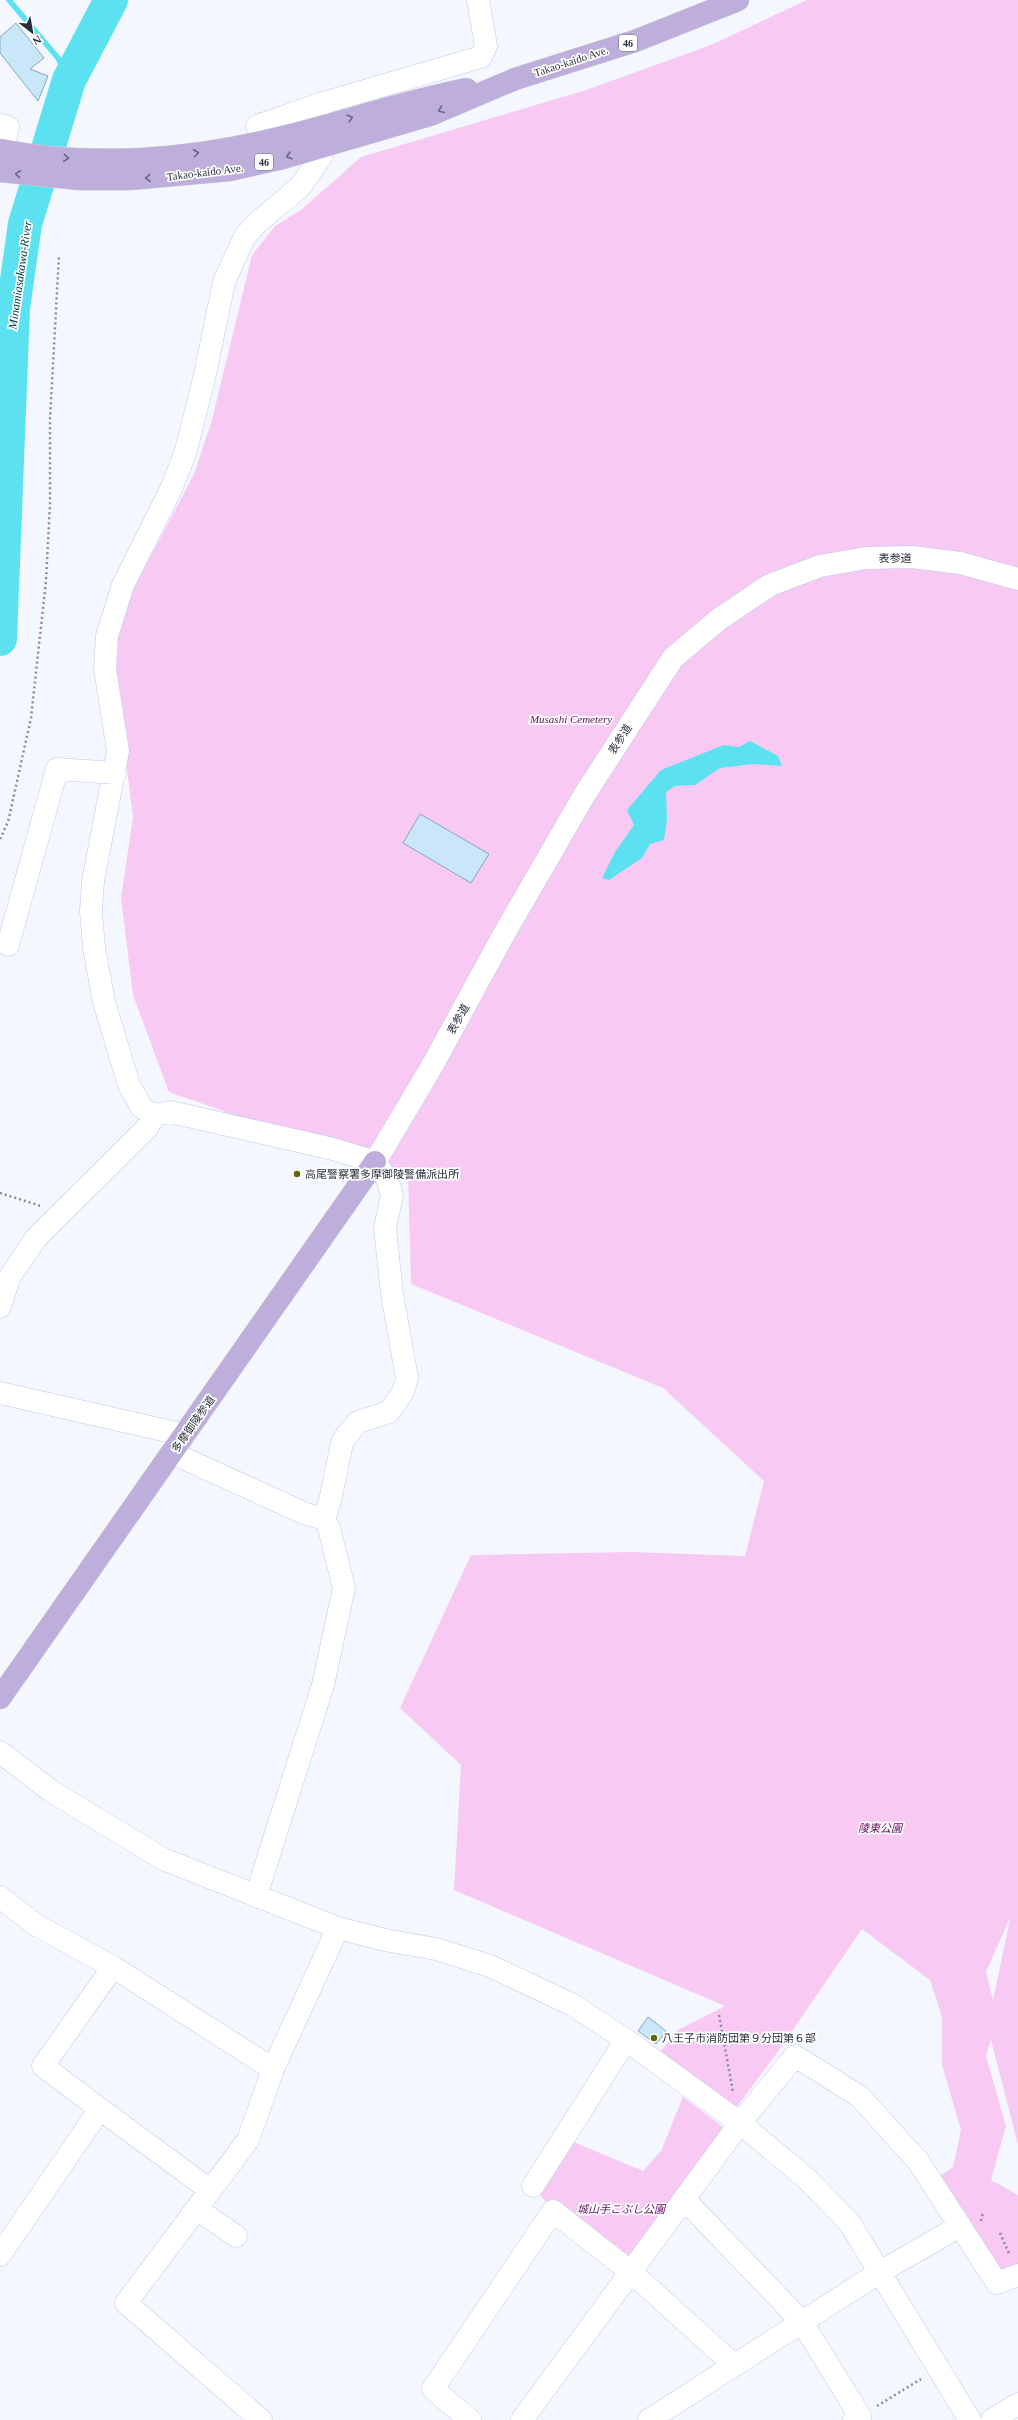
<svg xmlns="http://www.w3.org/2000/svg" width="1018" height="2420" font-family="'Times New Roman','Noto Sans JP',serif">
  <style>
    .green { fill: #f8c9f3; fill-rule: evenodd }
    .water { fill: #5be1f0 }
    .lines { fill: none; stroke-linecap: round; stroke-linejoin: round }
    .stream { stroke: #5be1f0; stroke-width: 5.5 }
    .river { stroke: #5be1f0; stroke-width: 34 }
    .building { fill: #cae7fa; stroke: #84a7bd }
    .minor-casing { stroke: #bbc9eb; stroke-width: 23 }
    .major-casing { stroke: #d4d5d8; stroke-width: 23 }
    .path { stroke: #878c96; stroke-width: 2.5; stroke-dasharray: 2 3; stroke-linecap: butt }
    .minor { stroke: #fff; stroke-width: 22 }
    .major { stroke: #bdaedb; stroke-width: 22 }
    .major-bridge-casing { stroke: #d4d5d8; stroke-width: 23; stroke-linecap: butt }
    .major-bridge { stroke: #bdaedb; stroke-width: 22 }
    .oneway { stroke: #6a6782 }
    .poi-dot { fill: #646807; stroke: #fff; stroke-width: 1.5 }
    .labels { text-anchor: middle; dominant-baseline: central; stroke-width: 3.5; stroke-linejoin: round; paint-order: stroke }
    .shield { fill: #fff; stroke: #686c75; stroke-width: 1 }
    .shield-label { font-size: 10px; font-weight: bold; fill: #272d3a }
    .street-label { font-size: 11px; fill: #272d3a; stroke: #fff }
    .park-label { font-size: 11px; font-style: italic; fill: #600c5d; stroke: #fff }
    .poi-label { font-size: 11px; fill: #272d3a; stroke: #fff; text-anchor: start }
    .water-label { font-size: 12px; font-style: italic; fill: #004147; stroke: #fff }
  </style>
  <rect width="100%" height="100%" fill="#f4f7fe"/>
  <path class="green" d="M807 0H1018V2145L991 2040 986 2056 1006 2126 991 2180 1018 2195V2275L997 2283 931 2182 953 2167 961 2130 942 2065V2017L930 1980 862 1929 779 2050 736 2108 660 2052 678 2030 725 2006 454 1890 461 1765 400 1708 471 1555 632 1552 745 1556 764 1481 663 1388 411 1284 408 1175 169 1092 133 995 121 898 133 817 113 659 116 622 194 474 212 420 252 255 275 226 301 210 361 157 586 90 711 45ZM1010 1918V1919L993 2000 986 1972Z
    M683 2097 732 2134 631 2272 553 2211 533 2186 564 2138 643 2171 661 2151Z"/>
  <path class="water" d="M750 741 778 756 782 766 753 764 720 768 695 785 675 786 666 792 667 820 664 840 650 844 642 858 609 880 602 878 615 852 634 825 627 810 661 770 724 745 739 747Z"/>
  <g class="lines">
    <path class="stream" d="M9 0 58 58 69 80"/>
    <path class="river" d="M0 639 13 308 25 224 69 80 111 0"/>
  </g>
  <path class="building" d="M16 23 44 58 30 69 48 76 38 101 0 53V37Z
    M420 814 489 854 471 883 403 843Z
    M648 2017 666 2031 656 2044 638 2031Z"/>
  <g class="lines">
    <defs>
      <path id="minor" d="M323 103 321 157 300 187 258 222 245 236 224 282 204 379 185 454 171 489 123 585 107 636 105 669 118 751 93 881 91 911 94 948 104 1002 129 1085 142 1108 154 1115 171 1112 333 1149 375 1162 387 1179 392 1195 385 1228 392 1294 407 1378 403 1392 389 1412 358 1422 346 1436 342 1443 330 1501 324 1519
        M0 125 8 127 0 162
        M257 126 323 103 481 57 486 46 478 0
        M8 945 57 769 115 773
        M375 1162 431 1068 504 934 585 794 673 658 718 620 770 585 820 566 866 558 912 557 960 563 1018 579
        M0 1307 9 1278 36 1238 147 1128 154 1115
        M0 1393 185 1435
        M172 1453 306 1514 324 1519 329 1528 344 1588 323 1685 256 1896
        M0 1752 51 1791 163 1859 338 1928 385 1940 436 1949 490 1966 573 2005 626 2040 740 2123 806 2178 849 2222 970 2420
        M0 1897 36 1925 113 1967 273 2069
        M100 2109 210 2190
        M533 2186 626 2040
        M684 2199 802 2322 860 2416 854 2420
        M197 2209 236 2236
        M0 2255 100 2109 43 2066 113 1967
        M261 2420 126 2303 248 2140 273 2069 338 1928
        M470 2420 433 2389 553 2211 631 2272 734 2365
        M522 2420 740 2123 795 2056 859 2096 918 2161 997 2283 1018 2275
        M649 2420 880 2272 960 2226
        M992 2420 1018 2404"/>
      <path id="major" d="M515 79 635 41 738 0
        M0 1698 375 1162"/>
    </defs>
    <use href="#minor" class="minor-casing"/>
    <use href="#major" class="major-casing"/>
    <path class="path" d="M0 839 8 822 31 718 46 581 50 504V419L59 255
      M0 1193 41 1206
      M719 2015 733 2092
      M981 2221 983 2213
      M1000 2233 1010 2256
      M877 2406 921 2379"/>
    <use href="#minor" class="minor"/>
    <use href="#major" class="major"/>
    <defs>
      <path id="major-bridge" d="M0 150C92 168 192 160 283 137 344 122 405 101 467 89
        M0 171 79 179H130L230 170 283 158 430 115 515 79"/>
    </defs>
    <use href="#major-bridge" class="major-bridge-casing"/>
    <use href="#major-bridge" class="major-bridge"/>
  </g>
  <defs><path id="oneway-chevron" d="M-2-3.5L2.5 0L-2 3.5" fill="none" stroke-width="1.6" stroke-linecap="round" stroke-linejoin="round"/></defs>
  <g class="oneway">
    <use href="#oneway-chevron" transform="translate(441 110) rotate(157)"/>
    <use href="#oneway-chevron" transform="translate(350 118) rotate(-16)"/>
    <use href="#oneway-chevron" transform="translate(196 153) rotate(-7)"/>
    <use href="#oneway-chevron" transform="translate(289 156) rotate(164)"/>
    <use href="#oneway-chevron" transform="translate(66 158) rotate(5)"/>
    <use href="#oneway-chevron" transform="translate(18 174) rotate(-172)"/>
    <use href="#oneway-chevron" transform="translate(148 178) rotate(176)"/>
  </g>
  <g class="poi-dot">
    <circle cx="297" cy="1174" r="4"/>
    <circle cx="654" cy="2038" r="4"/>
  </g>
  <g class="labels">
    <g class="shield">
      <rect x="619" y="35" width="18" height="16" rx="3"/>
      <rect x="255" y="154" width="18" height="16" rx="3"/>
    </g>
    <g class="shield-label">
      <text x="628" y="43">46</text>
      <text x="264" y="162">46</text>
    </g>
    <g class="street-label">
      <text transform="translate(571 61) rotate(-18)">Takao-kaido Ave.</text>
      <text transform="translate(205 172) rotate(-7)">Takao-kaido Ave.</text>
      <text x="895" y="558">表参道</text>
      <text transform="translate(620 739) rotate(-57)">表参道</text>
      <text transform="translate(458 1019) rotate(-61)">表参道</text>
      <text transform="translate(193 1424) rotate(-55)">多摩御陵参道</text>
    </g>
    <g class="park-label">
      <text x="571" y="719">Musashi Cemetery</text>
      <text x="880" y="1828">陵東公園</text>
      <text x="621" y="2209">城山手こぶし公園</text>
    </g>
    <g class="poi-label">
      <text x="305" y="1174">高尾警察署多摩御陵警備派出所</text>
      <text x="662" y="2038">八王子市消防団第９分団第６部</text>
    </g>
    <g class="water-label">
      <text transform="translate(20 275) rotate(-82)">Minamiasakawa-River</text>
    </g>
  </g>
  <g transform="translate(32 32) rotate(149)" stroke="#ffffff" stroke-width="3" paint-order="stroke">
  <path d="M0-3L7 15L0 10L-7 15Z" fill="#272d3a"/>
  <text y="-6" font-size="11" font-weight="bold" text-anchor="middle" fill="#272d3a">N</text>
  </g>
</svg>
